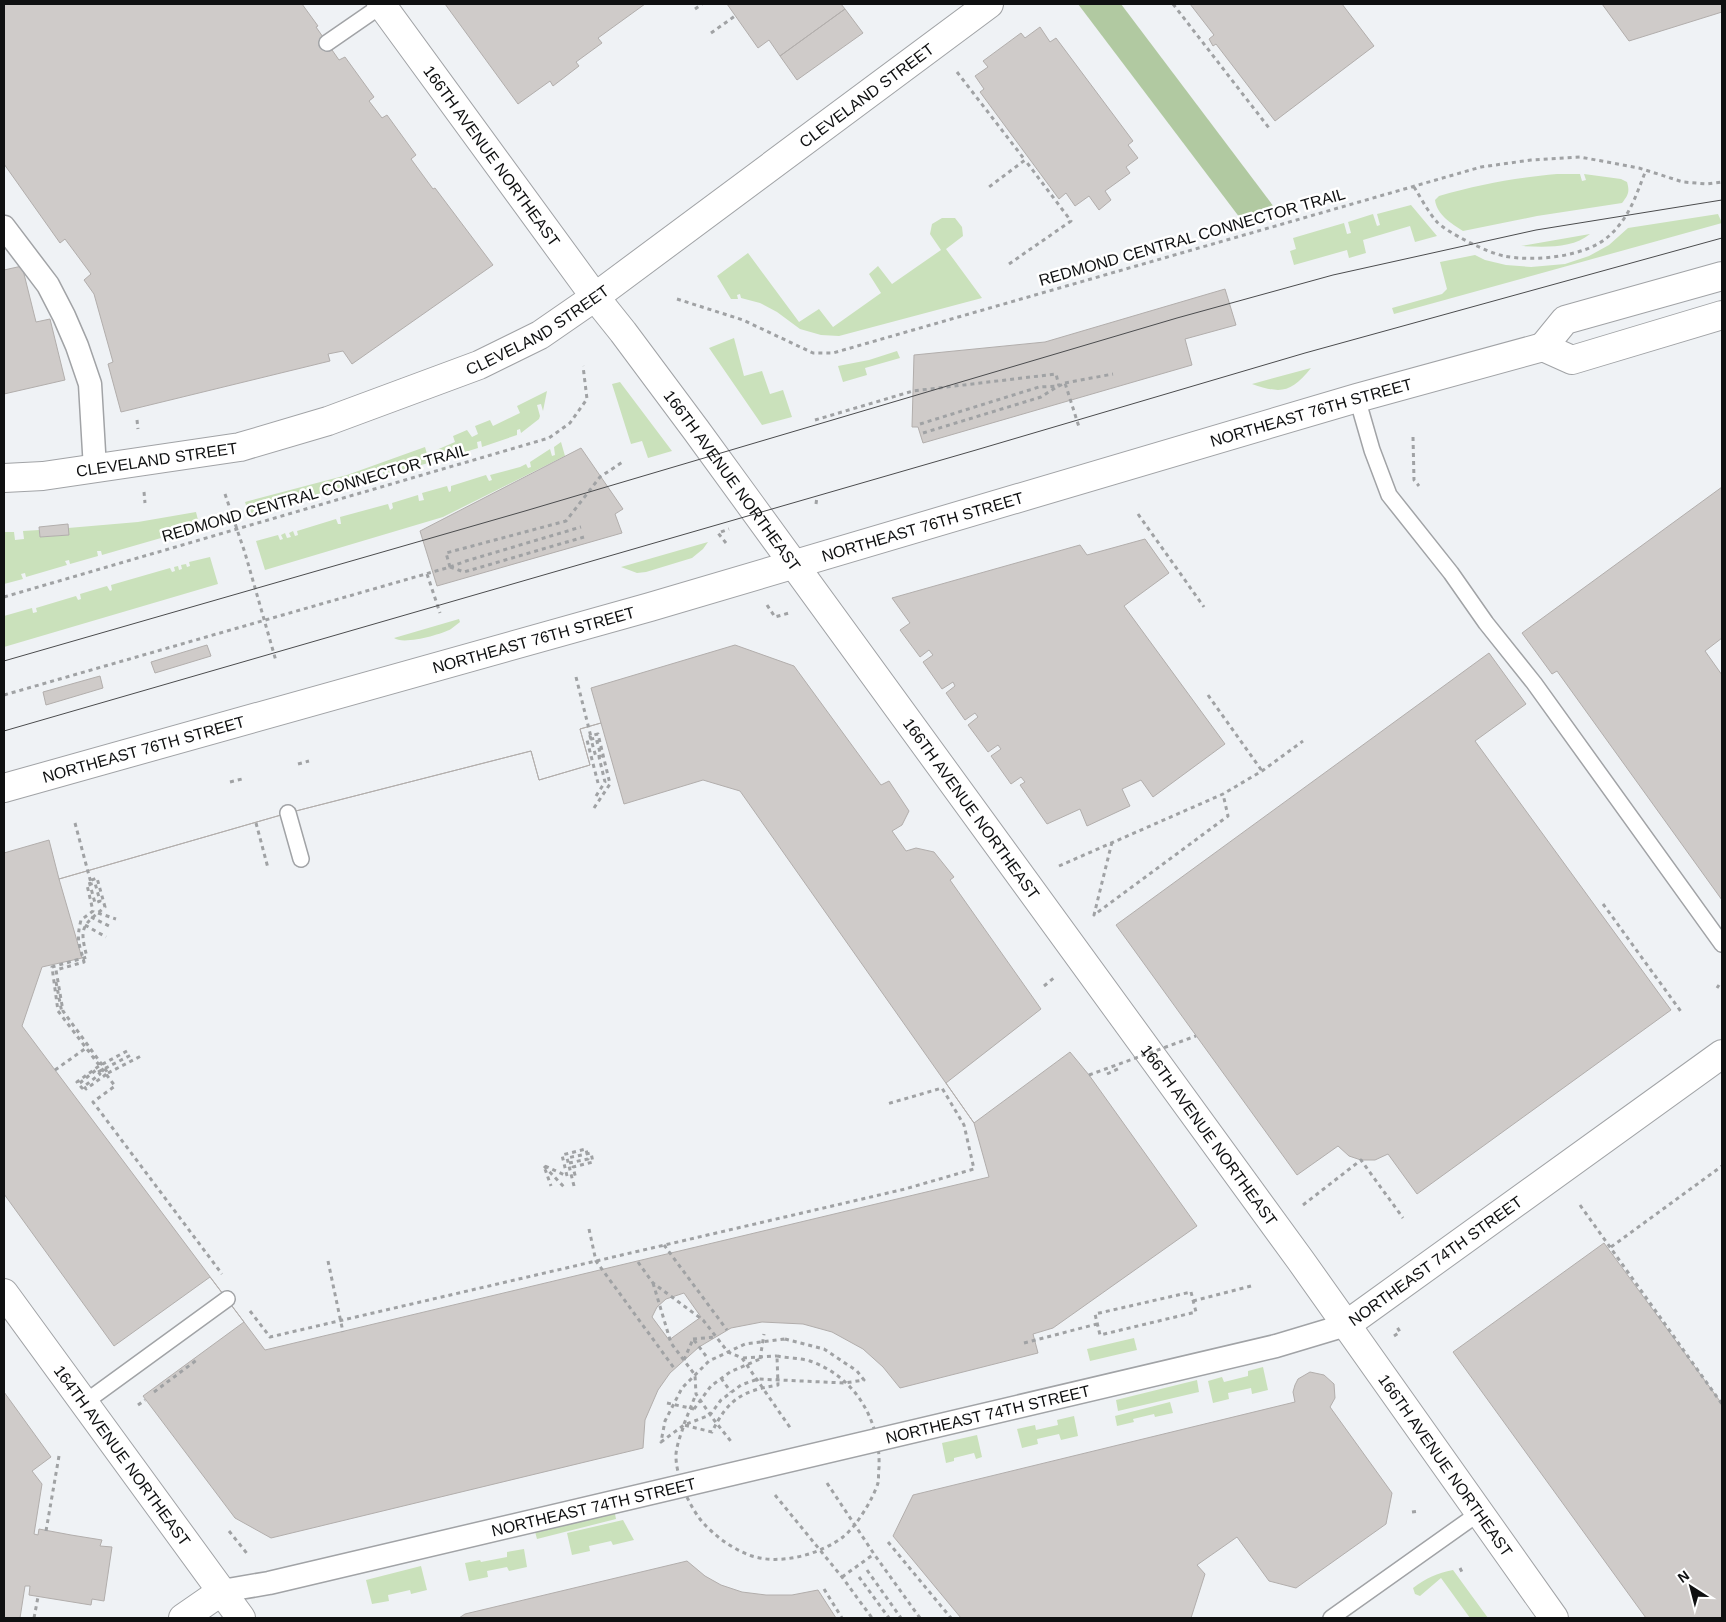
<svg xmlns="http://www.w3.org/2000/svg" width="1726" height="1622" font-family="Arial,sans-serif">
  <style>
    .green { fill: #cae1bb }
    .forest { fill: #b1c9a1 }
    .building { fill: #cfcbc9; stroke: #b2aeac; fill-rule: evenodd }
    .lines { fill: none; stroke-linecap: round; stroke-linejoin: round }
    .service-casing { stroke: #a1a3a6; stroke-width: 18 }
    .pedestrian-casing { stroke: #a1a3a6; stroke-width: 25 }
    .minor-casing { stroke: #a1a3a6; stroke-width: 30 }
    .tertiary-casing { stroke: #a1a3a6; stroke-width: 30 }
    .secondary-casing { stroke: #a1a3a6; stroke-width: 30 }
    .path { stroke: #a0a2a4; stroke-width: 3; stroke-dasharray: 4 4; stroke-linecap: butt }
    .service { stroke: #fff; stroke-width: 15 }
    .pedestrian { stroke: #fff; stroke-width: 22 }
    .minor { stroke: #fff; stroke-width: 28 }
    .tertiary { stroke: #fff; stroke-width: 28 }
    .secondary { stroke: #fff; stroke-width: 28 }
    .tram { stroke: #4b4c4e; stroke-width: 1 }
    .path-bridge { stroke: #a0a2a4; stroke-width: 3; stroke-dasharray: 4 4; stroke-linecap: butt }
    .labels { text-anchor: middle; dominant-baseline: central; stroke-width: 5; stroke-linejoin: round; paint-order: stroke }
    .street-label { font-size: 16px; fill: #0f1011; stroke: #fff }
  </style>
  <rect width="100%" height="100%" fill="#eff2f5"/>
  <path class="green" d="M1557 174H1580L1582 181 1586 180 1584 174 1621 179 1627 182C1630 192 1628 195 1622 203L1537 216 1463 231C1451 223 1437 215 1435 200L1439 196C1480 184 1514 178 1557 174Z
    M1411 205 1437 236 1415 242 1410 226 1363 240 1366 253 1349 258 1347 250 1294 265 1290 251 1296 249 1293 238 1344 223 1347 234 1351 233 1348 222 1373 214 1377 226 1380 225 1377 214Z
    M1718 214 1722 223 1394 314 1392 308 1442 294 1447 289 1440 262 1475 255 1485 260 1506 265 1531 267 1565 264 1589 256 1609 245 1628 228Z
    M942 218H955L962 227 963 236 946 249 982 298 839 336 821 335 800 329 777 312 760 303 741 298 740 294 737 295 738 299H731L717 276 748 253 799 322 819 309 833 327 881 293 869 274 878 266 892 284 941 250 930 234 932 224Z
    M1590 234C1572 249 1543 247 1521 246Z
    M734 338 744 376 762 371 770 394 783 390 792 417 762 425 709 348Z
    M897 351 900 358 865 368 867 375 843 382 838 366 869 360Z
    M1311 368C1291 393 1281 394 1252 384Z
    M620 382 672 451 648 458 642 441 631 444 612 384Z
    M547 391 543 411 541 404 537 405 540 416 539 419 521 433 520 429 517 430V435L482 447 481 441 477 442 478 448 443 459 441 453 437 454 439 460 414 467 412 461 409 462 410 468 384 475 381 467H377L379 476 332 490 330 484 327 486 328 491 289 503 287 497H284L286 504 281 505 279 499H276L278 506 274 508 271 501 269 502 271 508 249 514 245 502 347 475 425 447 427 454 455 442 453 436 467 430 472 437 478 434 475 426 490 420 493 426 520 413 517 406Z
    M561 442 565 456 443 517 265 570 256 541 278 535 280 540 283 539 281 535 285 533 287 538 291 537 289 533 293 531 295 536 298 535 297 531 336 519 338 524H341L340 517 388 504 390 510 393 508 392 503 418 495 419 501 424 500 422 493 447 486 449 492 451 491V486L486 475 489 481 492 480 490 475 520 467 526 464 528 468 531 467 530 462 550 449 552 456 555 455 554 447Z
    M196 512 200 528 173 535 171 530 168 531 170 535 165 537 163 533 160 534 161 538 102 555 101 551H97L98 556 70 564 69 560 65 561 67 565 26 577 25 573 21 574 23 579 4 584V532H14L15 540 24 539 23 531 39 530 40 537 68 535V528L138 522Z
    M708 542 703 549 692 558 646 572 637 573 621 567Z
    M210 557 218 584 4 647V616L32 608 33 613 37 612 36 608 76 596 78 600 81 599 80 594 107 586 110 591 112 590 111 585 170 568 172 572 175 571 174 567 178 566 179 570 182 569 181 565 186 564 187 567 190 566 189 562Z
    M459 619 460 622C457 624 454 627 451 629 440 635 403 645 394 638Z
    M1134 1338 1137 1350 1090 1361 1087 1349Z
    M1263 1367 1268 1390 1252 1394 1251 1388 1228 1393 1229 1399 1213 1403 1208 1381 1222 1377 1224 1382 1248 1376V1371Z
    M1197 1380 1199 1392 1118 1411 1116 1400Z
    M1170 1402 1173 1413 1155 1417 1154 1414 1133 1419 1134 1422 1117 1426 1115 1416Z
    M1074 1416 1078 1436 1061 1440 1059 1434 1037 1439 1038 1444 1022 1448 1017 1429 1035 1425 1036 1430 1058 1425 1057 1420Z
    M977 1435 982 1457 976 1459 974 1453 954 1458V1461L946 1463 942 1443Z
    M614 1509 616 1519 537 1539 534 1528Z
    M623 1520 634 1540 613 1545 611 1541 589 1546 590 1551 572 1555 567 1533Z
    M524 1549 527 1567 509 1571 507 1567 487 1571 488 1577 469 1581 465 1563 480 1560 481 1562 507 1557V1552Z
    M421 1566 427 1590 411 1594 410 1590 388 1595 389 1601 372 1604 366 1580Z
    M1453 1570 1488 1618H1470L1441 1578 1420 1596 1415 1594 1413 1588C1426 1578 1437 1573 1453 1570Z"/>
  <path class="forest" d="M1078 4H1121L1274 207 1240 218Z"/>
  <path class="building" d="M4 4H302L318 26 316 27 339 60 345 57 374 97 369 101 382 118 387 115 416 155 411 159 433 189 435 188 493 265 352 364 343 351 328 354 330 361 121 412 108 364 113 362 94 294 84 280 91 274 65 239 60 243 4 164Z
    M445 4H645L598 38 602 43 576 62 579 66 553 86 550 81 518 104Z
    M727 4H841L845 9 780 56 769 40 758 48Z
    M1190 4H1342L1374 46 1275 121 1216 44 1213 46 1209 39 1214 35Z
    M1602 4H1722V12L1629 41Z
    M845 9 863 33 797 80 780 56Z
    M1040 27 1050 42 1056 38 1133 141 1128 145 1138 158 1126 167 1130 173 1105 191 1111 200 1099 210 1089 196 1075 206 1066 193 1059 199 980 92 984 89 975 76 988 67 983 61 1021 33 1025 38Z
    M22 266 36 322 50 319 65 380 4 394V270Z
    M1225 289 1236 325 1185 339 1192 365 923 443 918 427H912L914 355 1045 342Z
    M581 448 623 509 615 514 622 533 437 586 420 531Z
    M1722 487V638L1705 651 1722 675V900L1557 671 1552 674 1522 633Z
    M68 524 69 535 40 537 39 527Z
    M1145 539 1169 573 1124 606 1225 744 1153 797 1141 780 1122 789 1130 806 1087 826 1080 809 1047 824 1020 785 1025 782 1021 777 1011 784 991 756 1001 749 998 745 988 752 968 725 978 717 975 713 965 720 946 693 955 686 953 682 942 689 923 662 933 655 929 650 920 657 900 630 910 623 892 598 1080 545 1087 555Z
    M207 645 211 656 155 673 151 662Z
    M735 645 794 666 881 785 889 781 909 811 902 825 892 831 906 851 916 848 934 852 954 877 950 880 1041 1009 946 1083 974 1123 1070 1052 1089 1075 1197 1226 1053 1328 1033 1334 1038 1353 900 1388 883 1367 863 1349 832 1332 803 1324 762 1322 731 1328 699 1347 670 1373 658 1390 645 1420 643 1448 271 1538 235 1518 143 1396 244 1322 210 1277 114 1346 4 1194V853L49 840 59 879 288 813 531 751 539 780 590 765 580 729 601 723 591 688ZM684 1293 701 1317 669 1340 652 1317 657 1307 666 1299Z
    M1489 653 1526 704 1475 741 1671 1010 1417 1194 1388 1154 1375 1160H1361L1349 1156 1338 1146 1297 1175 1116 925Z
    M100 676 103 688 46 705 43 692Z
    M601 723 624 804 703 780 740 791 974 1123 989 1177 265 1350 22 1026 42 967 82 958 59 879 288 813 531 751 539 780 590 765 580 729Z
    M1604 1243 1722 1404V1618H1646L1453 1352Z
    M1310 1372 1324 1375 1334 1384 1335 1398 1330 1407 1392 1493 1386 1524 1296 1588 1269 1581 1237 1537 1197 1565 1205 1574 1191 1618H961L893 1536 913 1495 1295 1402 1293 1392 1295 1385 1298 1379Z
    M4 1392 51 1457 32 1471 42 1484 34 1534 38 1535 39 1529 71 1535 102 1540 100 1546 112 1547 104 1601 92 1599 91 1605 29 1595 30 1586H25L20 1618H4Z
    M687 1561 705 1576 721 1585 742 1592 766 1595H792L818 1590 836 1618H459L465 1614Z"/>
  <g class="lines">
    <defs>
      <path id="service" d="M327 43 382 5
        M1357 398 1372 450 1389 495 1451 573 1486 623 1534 683 1722 944
        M288 813 301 859
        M84 1403 227 1299
        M1331 1618 1479 1513"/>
      <g id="pedestrian">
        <path d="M4 227 48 285 64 316 77 346 90 384 95 469"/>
        <path id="s1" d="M222 1591 269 1583 1276 1346 1346 1325"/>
      </g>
      <g id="minor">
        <path id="s2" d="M4 1293 241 1618"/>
        <path id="s3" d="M1346 1325 1722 1054"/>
        <path d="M183 1618 222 1591"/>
      </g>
      <g id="tertiary">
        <path id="s4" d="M381 4 595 297 623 332 696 430 1301 1261 1554 1618"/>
        <path d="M1543 347 1565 320 1722 276"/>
        <path id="s5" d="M4 788 650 607 1357 398 1543 347 1572 360 1722 315"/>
      </g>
      <g id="secondary">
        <path id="s6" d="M4 478 43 476 240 447 328 421 479 365 540 335 595 297 989 4"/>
      </g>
    </defs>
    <use href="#service" class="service-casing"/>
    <use href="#pedestrian" class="pedestrian-casing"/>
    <use href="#minor" class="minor-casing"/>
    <use href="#tertiary" class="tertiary-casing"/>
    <use href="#secondary" class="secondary-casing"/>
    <path class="path" d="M1173 4 1269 128
      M695 9 702 4
      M711 33 735 16
      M957 72 1025 160 989 187
      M1414 187C1421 198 1428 212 1437 222 1448 233 1488 253 1504 256 1534 262 1586 257 1609 236 1630 217 1636 195 1646 170
      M1009 264 1071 221 1025 160
      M677 299 743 320 813 353H833L1481 167 1531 160 1580 157 1639 168 1683 182 1707 184 1722 182
      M1065 383 1113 374
      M137 420 138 429
      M815 420 913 391 1056 374 1059 386
      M920 424 1039 387 1059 386 1065 383 1079 427
      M923 433 1041 397 1058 386
      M1413 437 1414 480 1419 486
      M144 492 145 503
      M225 494 245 553 276 661
      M816 504 817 497
      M1138 514 1204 607
      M726 543 718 533 729 529
      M450 567 446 553 566 521 600 477 624 461
      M450 567 464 572 584 537
      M427 574 440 613
      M4 597 549 438 570 423 587 399 583 366
      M767 605 775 617 789 613
      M576 677 591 737
      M4 695 450 567 466 561 581 527
      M1208 695 1262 771
      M298 764 309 761
      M230 782 242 779
      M596 796 605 782 599 757
      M594 808 610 784 598 734 590 736 596 757 601 756 596 738 587 740 598 783
      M75 823 91 883
      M256 823 268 868
      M1112 842 1094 915 1228 816 1223 794
      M1059 866 1223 794 1262 771 1303 741
      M1603 904 1682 1013
      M98 913 116 919
      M91 917 111 927
      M85 925 106 937
      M56 982 62 1013
      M1044 986 1055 977
      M1717 988 1719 985
      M127 1051 99 1066 77 1082 82 1088 100 1074 96 1070 81 1082 86 1089 108 1073 63 1011 56 970 84 962C79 943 76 940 81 920L93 911 87 885 95 883 100 901 95 903 89 881 97 878 105 907C82 926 79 927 87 957L52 967 58 1011 115 1086 93 1102 222 1274
      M55 1070 86 1048
      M98 1072 133 1054
      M108 1073 141 1056
      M1107 1074 1120 1068
      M544 1166 565 1188
      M545 1166 567 1176
      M545 1169 551 1186
      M567 1176 562 1155 586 1149 588 1159 569 1163
      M574 1186 567 1158 591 1153 593 1162 573 1167 576 1179
      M1303 1205 1361 1160 1403 1218
      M1580 1205 1722 1404
      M589 1229 596 1261 674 1368
      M664 1245 727 1330
      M1611 1247 1722 1166
      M328 1261 343 1332
      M638 1262 653 1283 703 1320 728 1352 742 1358 791 1429
      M653 1283 671 1343 695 1375 696 1394 714 1420 733 1444
      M1191 1292 1196 1312 1100 1335 1095 1314Z
      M1193 1301 1251 1286
      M250 1311 270 1337 905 1189 974 1169 964 1125 942 1088 887 1104
      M1394 1336 1400 1332 1397 1327
      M693 1339 715 1337
      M785 1339 824 1349 857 1371 864 1380 845 1383 758 1379 741 1385 721 1400 710 1415 684 1425 661 1442 665 1421 682 1388 709 1361 745 1344Z
      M694 1340 706 1356
      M1024 1343 1097 1324
      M777 1356C787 1358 800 1358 810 1361 856 1377 881 1422 879 1468 878 1473 879 1479 878 1483 873 1499 856 1527 843 1537 819 1555 778 1566 749 1555 732 1548 719 1539 706 1526 691 1511 675 1476 676 1454 677 1444 681 1434 684 1425L712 1432C728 1399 742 1391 778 1385Z
      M743 1358 777 1356
      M684 1360 693 1339
      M721 1378 731 1392
      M154 1392 198 1359
      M138 1405 145 1400
      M694 1409 711 1386 730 1372 760 1359
      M684 1424 696 1394
      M827 1483 874 1554 920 1618
      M775 1495 842 1577 872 1618
      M1412 1512 1419 1511
      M46 1531 59 1456
      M229 1531 249 1556
      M888 1542 951 1618
      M1460 1568 1462 1572
      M867 1570 901 1618
      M842 1577 874 1554
      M859 1577 889 1618
      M824 1589 842 1618
      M34 1618 38 1597"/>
    <use href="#service" class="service"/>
    <use href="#pedestrian" class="pedestrian"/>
    <use href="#minor" class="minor"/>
    <use href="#tertiary" class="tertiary"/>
    <use href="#secondary" class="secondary"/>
    <path class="tram" d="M4 661 525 511 1177 318 1333 275 1536 230 1722 200
      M4 731 976 450 1305 353 1722 238"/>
    <path class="path-bridge" d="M1089 1075 1196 1036
      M760 1359 764 1334
      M667 1403 694 1409"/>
  </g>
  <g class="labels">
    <g class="street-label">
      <text stroke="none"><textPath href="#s6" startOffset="964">CLEVELAND STREET</textPath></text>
      <text stroke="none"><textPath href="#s4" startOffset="188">166TH AVENUE NORTHEAST</textPath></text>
      <text transform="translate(1192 237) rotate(-16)">REDMOND CENTRAL CONNECTOR TRAIL</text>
      <text stroke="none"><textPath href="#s6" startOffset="559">CLEVELAND STREET</textPath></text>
      <text stroke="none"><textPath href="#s5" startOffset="1360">NORTHEAST 76TH STREET</textPath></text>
      <text stroke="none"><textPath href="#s6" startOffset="154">CLEVELAND STREET</textPath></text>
      <text stroke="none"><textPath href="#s4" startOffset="592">166TH AVENUE NORTHEAST</textPath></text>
      <text transform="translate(315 493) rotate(-16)">REDMOND CENTRAL CONNECTOR TRAIL</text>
      <text stroke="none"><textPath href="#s5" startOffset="955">NORTHEAST 76TH STREET</textPath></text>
      <text stroke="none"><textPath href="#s5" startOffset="550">NORTHEAST 76TH STREET</textPath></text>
      <text stroke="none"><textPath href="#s5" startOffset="145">NORTHEAST 76TH STREET</textPath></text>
      <text stroke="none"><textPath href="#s4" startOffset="998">166TH AVENUE NORTHEAST</textPath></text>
      <text stroke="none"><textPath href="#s4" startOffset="1402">166TH AVENUE NORTHEAST</textPath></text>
      <text stroke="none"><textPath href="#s3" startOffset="110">NORTHEAST 74TH STREET</textPath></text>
      <text stroke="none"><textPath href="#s1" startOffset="786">NORTHEAST 74TH STREET</textPath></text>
      <text stroke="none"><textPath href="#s2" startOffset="201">164TH AVENUE NORTHEAST</textPath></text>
      <text stroke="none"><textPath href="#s4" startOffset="1808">166TH AVENUE NORTHEAST</textPath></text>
      <text stroke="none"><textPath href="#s1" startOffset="381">NORTHEAST 74TH STREET</textPath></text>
    </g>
  </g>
  <rect width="1726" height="1622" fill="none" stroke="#0f1011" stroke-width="10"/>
  <g transform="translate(1691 1587) rotate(324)" stroke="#ffffff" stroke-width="4" paint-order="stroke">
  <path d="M0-4L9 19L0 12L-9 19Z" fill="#0f1011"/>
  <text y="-8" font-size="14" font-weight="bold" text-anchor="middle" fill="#0f1011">N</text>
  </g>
</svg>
